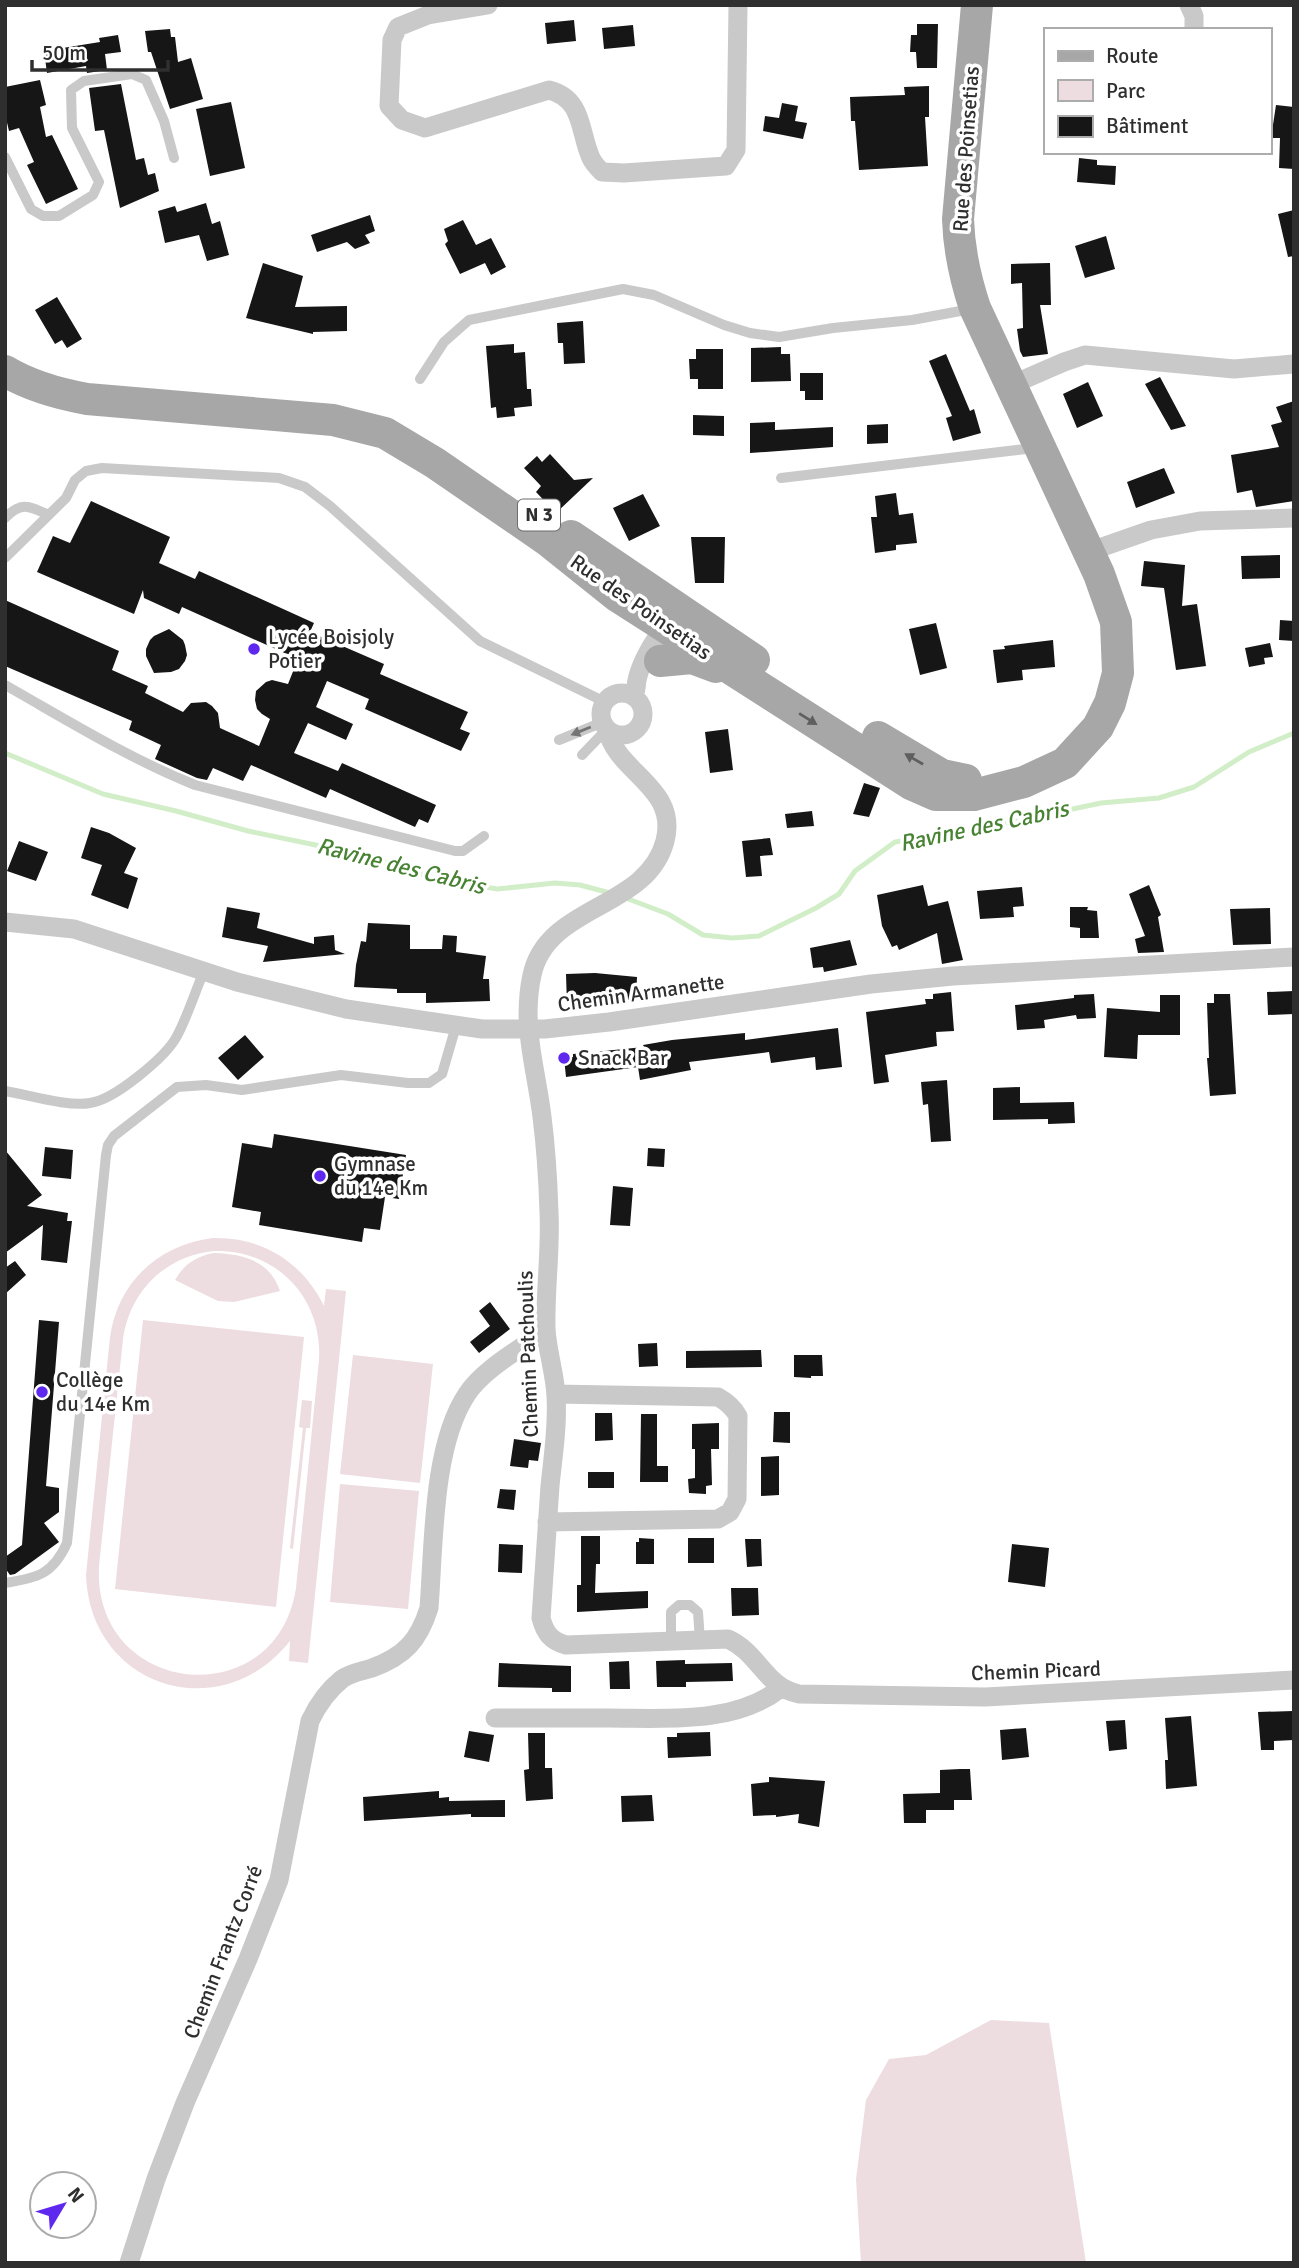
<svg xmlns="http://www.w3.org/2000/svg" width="1299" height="2268" font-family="Signika,sans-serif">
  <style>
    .green { fill: #eddce0; fill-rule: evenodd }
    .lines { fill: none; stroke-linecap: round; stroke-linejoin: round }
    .stream { stroke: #d2eec8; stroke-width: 5 }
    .building { fill: #161616 }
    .service { stroke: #c9c9c9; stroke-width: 10 }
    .minor { stroke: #c9c9c9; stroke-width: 19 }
    .primary { stroke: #a7a7a7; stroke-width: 32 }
    .oneway { fill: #5f5f5f }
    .oneway2 { fill: #747474 }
    .poi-dot { fill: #5f28ef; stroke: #fff; stroke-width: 2.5 }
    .labels { text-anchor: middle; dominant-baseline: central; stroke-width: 7; stroke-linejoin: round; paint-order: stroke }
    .shield { fill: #fff; stroke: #6d6d6d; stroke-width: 2 }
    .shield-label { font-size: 19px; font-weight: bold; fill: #2f2f2f }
    .street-label { font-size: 21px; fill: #2f2f2f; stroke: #fff }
    .poi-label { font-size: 21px; fill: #2f2f2f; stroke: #fff; text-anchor: start }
    .water-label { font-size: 23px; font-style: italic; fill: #478332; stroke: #fff }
  </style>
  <rect width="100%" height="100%" fill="#fff"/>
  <path class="green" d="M213 1238C263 1237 302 1262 324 1306L326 1289 346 1291 308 1663 289 1661 290 1641C220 1729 90 1687 86 1575L110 1337C118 1282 158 1245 213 1238ZM214 1251C276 1249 323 1298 319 1360L296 1588C276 1717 92 1696 99 1566L123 1339C130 1291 165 1256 214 1251Z
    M214 1253C244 1254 270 1261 280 1291L234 1302 218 1301 175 1280C184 1264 197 1256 214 1253Z
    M143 1320 304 1337 276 1607 115 1589Z
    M353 1355 433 1364 420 1483 340 1474Z
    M302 1400 312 1401 310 1428H306L293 1549 290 1548 303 1428 299 1427Z
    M340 1484 419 1491 408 1609 330 1602Z
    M991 2020 1049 2023 1086 2263H861L856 2179 866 2100 889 2059 926 2055Z"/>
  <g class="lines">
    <path class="stream" d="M5 753 103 794 176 811 248 831 335 849 406 868 433 878 497 889 555 883 580 885 610 893
      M623 897 668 914 703 935 732 938 759 936 816 908 839 894 855 871 895 842 978 829 1101 803 1159 798 1194 787 1249 752 1294 733"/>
  </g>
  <path class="building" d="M574 20 576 41 547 44 545 23Z
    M917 24H938L937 68H917L916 52H910L911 35H917Z
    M633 25 635 46 604 49 602 28Z
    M170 29 171 37H175L178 62 191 58 203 99 170 109 151 52H148L145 31Z
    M118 35 121 52 105 54 107 70 87 73 86 66 47 73 44 51 100 42 99 38Z
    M40 80 46 105 40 107 46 137 52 135 78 189 46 204 27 165 34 162 19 128 9 131 5 114V87Z
    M121 84 136 160 144 158 148 175 155 173 159 191 120 208 104 130 95 131 89 88Z
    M929 86V117H925L928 166 859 170 855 121H851L850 97 905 95 904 87Z
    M231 102 245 168 210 176 196 109Z
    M782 103 798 106 795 121 807 123 803 139 763 131 765 116 779 118Z
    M1276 105 1294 107V169L1279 168 1280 138H1271Z
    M1079 158 1097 160V165L1116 166 1115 185 1077 182Z
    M206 203 212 224 220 221 229 255 207 261 199 235 165 243 158 211 175 206 177 212Z
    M1294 210V256L1288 257 1278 214Z
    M370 215 375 231 365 235 370 243 355 249 347 242 317 252 311 235Z
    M463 220 476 245 491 238 506 267 491 275 485 263 460 274 445 244 448 241 444 229Z
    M1106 236 1115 269 1085 278 1075 246Z
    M263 263 303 276 295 307 347 306V331L313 332V334L246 318Z
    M1050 263 1051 305H1040L1048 354 1023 357 1020 351 1017 329 1023 328 1022 283 1011 284V264Z
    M57 297 82 339 67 348 62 340 55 344 35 310Z
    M583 321 585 363 564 364 563 343H558L557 323Z
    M514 344V353L525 352 527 389H531L532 406 514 408 515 416 497 418 496 407 491 408 486 346Z
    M781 347V354H790L791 381 751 382V348Z
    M696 349H723V389H698V379H690L689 359H696Z
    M946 354 970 411 974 409 981 433 953 441 946 418 952 416 929 361Z
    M800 373H823V400H805V391H800Z
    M1160 377 1186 426 1171 430 1145 384Z
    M1088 382 1103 416 1077 428 1063 394Z
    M1294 401V501L1256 507 1252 490 1237 493 1231 455 1279 447 1271 425 1282 422 1276 407Z
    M693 415 724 416V436L693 435Z
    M775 422V430L833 427V447L750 453V423Z
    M888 424V443L867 444V425Z
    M550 454 574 480 593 478 556 513 536 492 541 486 524 468 537 456 542 462Z
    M1164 468 1175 493 1136 508 1127 482Z
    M896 493 899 515 913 513 917 543 896 545V550L875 553 871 517H877L875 496Z
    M643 494 660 526 629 541 613 508Z
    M91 501 170 537 159 563 195 579 199 571 314 623 310 632 384 664 380 674 468 712 460 729 470 733 461 751 365 709 369 699 327 681 316 707 353 724 346 740 308 723 294 753 338 771 342 763 436 805 428 823 419 819 415 827 330 789 326 798 251 765 243 781 213 768 207 780 197 778 155 759 161 745 129 730 132 721 5 666V600L119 651 112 670 148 686 145 693 183 712 191 703 206 702 212 706 218 713 220 728 259 746 270 719 262 714 257 709 255 700 256 691 266 682 272 680 288 684 298 659 182 607 179 614 144 598 143 590 134 614 37 572 53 536 70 543Z
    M691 537H725L724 583H695Z
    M1280 555V578L1242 579 1241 556Z
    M1144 561 1185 565 1182 606 1197 604 1206 666 1176 670 1164 588 1141 586Z
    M1280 620 1294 621V641L1279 640Z
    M936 623 947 668 920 675 909 629Z
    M169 629 183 640 185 645 187 655 185 661 179 669 171 672 154 673 146 656V649L150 640 154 636Z
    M1053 640 1055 667 1022 670 1023 680 997 683 993 650 1005 649 1004 646Z
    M1270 643 1273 657 1264 658 1265 664 1249 667 1245 648Z
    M728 729 733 770 710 773 705 732Z
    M864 783 880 788 869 817 853 814Z
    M812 811 814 826 787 828 785 814Z
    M91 827 109 833 136 848 124 873 138 878 128 909 91 895 102 865 81 858Z
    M770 838 773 855 760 856 762 876 746 877 742 841Z
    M19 841 48 852 36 881 7 871Z
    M923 885 928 906 948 901 963 960 942 964 937 933 899 950 897 945 892 947 882 926 877 895Z
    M1149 885 1161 915 1158 917 1164 952 1138 953 1135 939 1145 936 1129 894Z
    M1022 887 1024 906 1013 907 1014 917 980 919 977 891Z
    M227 907 260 913 257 928 314 944V937L334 935 335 950 345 954 263 962 268 946 222 937Z
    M1070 907H1088L1087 910 1097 911 1099 938H1080V928L1070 927Z
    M1270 908 1271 944 1233 945 1230 909Z
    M368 923 410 925V949H442L443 935 457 936 456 952 486 956 483 979H489L490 1001 426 1003V993H397V989L354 987 356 965 361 941 366 942Z
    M850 940 857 965 824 972 823 967 813 968 810 948Z
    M595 973 637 977 636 1001 593 996V1005L567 1006 566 974Z
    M1294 991V1014L1268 1015 1267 992Z
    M951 992 954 1031 936 1032 937 1046 885 1055 889 1082 874 1084 866 1012 926 1004 925 999H933V994Z
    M1094 994 1096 1018 1077 1019 1076 1015 1044 1020 1045 1028 1017 1030 1015 1005 1074 998V995Z
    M1214 994H1230L1236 1094 1210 1096 1207 1058H1209L1207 1003H1214Z
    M1160 995H1180V1035H1138L1137 1059 1104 1057 1107 1008 1160 1012Z
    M838 1028 842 1067 816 1070 815 1057 771 1063 769 1052 689 1062 691 1070 640 1080 638 1067 566 1077 564 1058 573 1057V1054L644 1047 643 1045 672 1040 745 1033V1040Z
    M245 1035 264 1057 238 1080 218 1058Z
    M947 1080 951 1141 931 1142 928 1104 923 1105 921 1082Z
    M1020 1087V1103L1074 1102 1075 1123 1048 1124V1119L993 1120V1088Z
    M274 1134 406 1155 399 1199 385 1197 380 1230 364 1228 362 1242 259 1225 261 1212 232 1207 242 1143 272 1148Z
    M45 1147 73 1150 71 1179 42 1176Z
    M648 1148 665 1149 664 1167 647 1166Z
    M5 1150 42 1195 27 1206 68 1213 67 1221H72L67 1263 41 1260 43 1225 5 1253Z
    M613 1186 633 1188 630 1226 610 1225Z
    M15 1261 26 1275 5 1294V1268Z
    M490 1302 510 1329 479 1353 470 1342 490 1326 479 1311Z
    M39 1320 59 1322 46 1486 59 1488V1512L44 1523 59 1542 15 1574 10 1575 5 1568V1557L22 1545Z
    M657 1343 658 1366 639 1367 638 1344Z
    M761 1350 762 1367 686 1368V1351Z
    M794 1355H822L823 1376H811V1378L794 1377Z
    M774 1412H790V1443L773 1442Z
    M595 1413H612L613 1440 595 1441Z
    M641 1414H657V1466H668V1482H640Z
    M719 1423V1449H711L712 1485 706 1486V1494L689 1493 688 1479 695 1478V1449H692V1424Z
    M514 1439 541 1443 538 1461 529 1460 528 1468 510 1466Z
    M779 1456V1495L761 1496V1457Z
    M588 1472H614V1488H588Z
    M500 1489 516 1490 514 1510 497 1508Z
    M581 1536H600V1564H596L595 1593 648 1591V1608L577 1612V1585H581Z
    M639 1538 654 1539V1564H636V1542H639Z
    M688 1538H714V1563H688Z
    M745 1539H761L762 1566 747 1567Z
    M499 1544 523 1545 522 1573 498 1572Z
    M1012 1544 1049 1548 1045 1587 1008 1582Z
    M731 1588H758L759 1615 732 1616Z
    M685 1660V1664L732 1663 733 1681 686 1682V1687H657L656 1661Z
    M629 1661 630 1689H610L609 1662Z
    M499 1663 571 1666V1692H552V1688L498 1687Z
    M1293 1711 1294 1740 1274 1741V1750H1261L1258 1712Z
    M1191 1716 1197 1786 1166 1789 1165 1760H1168L1165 1718Z
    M1125 1720 1127 1749 1109 1751 1106 1721Z
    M1026 1728 1029 1757 1002 1760 1000 1730Z
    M469 1731 494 1735 489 1762 464 1757Z
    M710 1732 711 1756 668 1758 667 1737H677V1733Z
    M528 1733H545V1768H552L553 1799 526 1801 524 1770 529 1769Z
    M960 1769H970L972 1800H954V1810H926V1823H904L903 1794 940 1793V1770Z
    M769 1777 825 1781 819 1827 798 1823 799 1814 776 1817V1815L753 1816 751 1784 769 1782Z
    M439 1791V1798L449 1797V1801L505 1800V1817H471V1814L364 1821 363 1797Z
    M652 1795 654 1821 622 1822 621 1796Z"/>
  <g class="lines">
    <path class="service" d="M5 157 31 209 43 216H59L93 195 99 182 72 128 71 90 84 81 132 74 146 80 164 121 174 158
      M420 379 444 342 469 320 623 289 654 295 724 325 750 333 779 337 833 328 912 320 971 309
      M781 478 1034 448
      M5 518C21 501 29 506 49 515
      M5 558 66 498 75 480 86 471 102 468 279 478 305 487 330 506 480 641 605 702
      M5 685C67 720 128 758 195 785L455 851H463L484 836
      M559 740 603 722
      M582 755 607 729
      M5 1091C29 1095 68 1107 90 1103 114 1100 166 1057 177 1036 188 1015 195 992 204 971
      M5 1583C38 1578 53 1574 67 1543L106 1155 108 1145 114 1136 177 1087 206 1085 242 1090 341 1075 408 1083H429L442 1074 456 1026
      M671 1643V1612L679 1605H690L698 1612 700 1641"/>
    <path class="minor" d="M488 5 428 15 398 27 392 40 389 106 402 120 425 128 549 90C584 99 579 132 591 158 593 163 598 168 602 172L624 173 726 166 736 150 738 5
      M1189 5 1194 16V30
      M1011 385 1064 362 1085 355 1234 369 1294 364
      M1088 552 1151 530 1200 521 1294 518
      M636 689C636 671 656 630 673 624
      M601 714a21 21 0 1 1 42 0a21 21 0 1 1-42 0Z
      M607 729C616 773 679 787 665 841 647 910 547 904 532 975 521 1026 536 1067 542 1117 546 1148 548 1180 549 1212 551 1250 545 1289 546 1328 547 1351 555 1373 556 1396 558 1426 553 1456 550 1486 547 1530 544 1574 541 1618 545 1633 551 1641 566 1645L728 1639C759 1653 765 1687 799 1694L985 1697 1294 1680
      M5 922 74 929 237 982 346 1009 482 1029H545L609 1022 871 984 953 976 1294 957
      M547 1522 718 1519 730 1512 737 1499 738 1416C733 1407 727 1402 718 1397L556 1394
      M495 1718C532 1718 570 1718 608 1718 665 1718 734 1725 781 1688
      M129 2263 156 2179 185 2103 248 1959 279 1880 310 1721C318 1704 327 1691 342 1679 350 1673 363 1671 372 1668 405 1656 419 1640 429 1608 434 1545 432 1446 467 1394 483 1369 522 1348 546 1330"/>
    <path class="primary" d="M5 371C30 386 59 394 87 399L333 420 385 433 435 463 547 540 617 596 911 784 936 795H974L1024 782 1065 763 1098 727 1110 703 1118 673 1116 622 1099 574 975 308C965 278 959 251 958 219L977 5
      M571 536 754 660
      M660 661 692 658 716 667
      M878 737 942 775 966 780"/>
  </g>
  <defs><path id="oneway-solid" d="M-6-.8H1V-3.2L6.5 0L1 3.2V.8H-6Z" transform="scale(1.75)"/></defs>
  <g class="oneway">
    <use href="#oneway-solid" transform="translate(808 719) rotate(32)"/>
    <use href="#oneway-solid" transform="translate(914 759) rotate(-150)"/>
  </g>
  <use class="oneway2" href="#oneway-solid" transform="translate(581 731) rotate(158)"/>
  <g class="poi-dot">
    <circle cx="254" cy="649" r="7"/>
    <circle cx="564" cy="1058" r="7"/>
    <circle cx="320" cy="1176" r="7"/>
    <circle cx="42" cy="1392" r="7"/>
  </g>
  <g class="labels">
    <rect class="shield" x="518" y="499.5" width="42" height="31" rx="5"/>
    <g class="shield-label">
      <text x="539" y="515">N 3</text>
    </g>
    <g class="street-label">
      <text transform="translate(966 149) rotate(-86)">Rue des Poinsetias</text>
      <text transform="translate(641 607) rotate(35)">Rue des Poinsetias</text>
      <text transform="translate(641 993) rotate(-8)">Chemin Armanette</text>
      <text transform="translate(528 1354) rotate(-92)">Chemin Patchoulis</text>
      <text transform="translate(1036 1671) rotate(-2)">Chemin Picard</text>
      <text transform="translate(223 1952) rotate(-69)">Chemin Frantz Corré</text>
    </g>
    <g class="poi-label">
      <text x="268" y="637">Lycée Boisjoly<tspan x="268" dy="24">Potier</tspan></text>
      <text x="578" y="1058">Snack Bar</text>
      <text x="334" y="1164">Gymnase<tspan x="334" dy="24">du 14e Km</tspan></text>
      <text x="56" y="1380">Collège<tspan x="56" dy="24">du 14e Km</tspan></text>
    </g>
    <g class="water-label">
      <text transform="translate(984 826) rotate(-12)">Ravine des Cabris</text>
      <text transform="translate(401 866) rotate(14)">Ravine des Cabris</text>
    </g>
  </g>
  <rect width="1299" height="2268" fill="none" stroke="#2f2f2f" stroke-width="14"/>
  <rect x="1044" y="28" width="228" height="126" fill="#ffffff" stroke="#acacac" stroke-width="2"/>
  <rect x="1058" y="51" width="35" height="10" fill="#a7a7a7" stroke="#acacac" stroke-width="2"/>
  <text x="1106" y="63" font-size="21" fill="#2f2f2f">Route</text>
  <rect x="1058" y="80" width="35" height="21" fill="#eddce0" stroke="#acacac" stroke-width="2"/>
  <text x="1106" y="98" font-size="21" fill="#2f2f2f">Parc</text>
  <rect x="1058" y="116" width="35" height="21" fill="#161616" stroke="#acacac" stroke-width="2"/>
  <text x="1106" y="133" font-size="21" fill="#2f2f2f">Bâtiment</text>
  <g transform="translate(63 2205) rotate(52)"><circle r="33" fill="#ffffff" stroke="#acacac" stroke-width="2"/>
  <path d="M0-5L12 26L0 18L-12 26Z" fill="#5f28ef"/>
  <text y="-10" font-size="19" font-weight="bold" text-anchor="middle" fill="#2f2f2f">N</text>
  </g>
  <path d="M32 60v10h136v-10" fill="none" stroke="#2f2f2f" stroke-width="3.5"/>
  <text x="42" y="60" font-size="21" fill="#2f2f2f" stroke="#ffffff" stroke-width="5" paint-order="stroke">50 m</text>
</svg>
